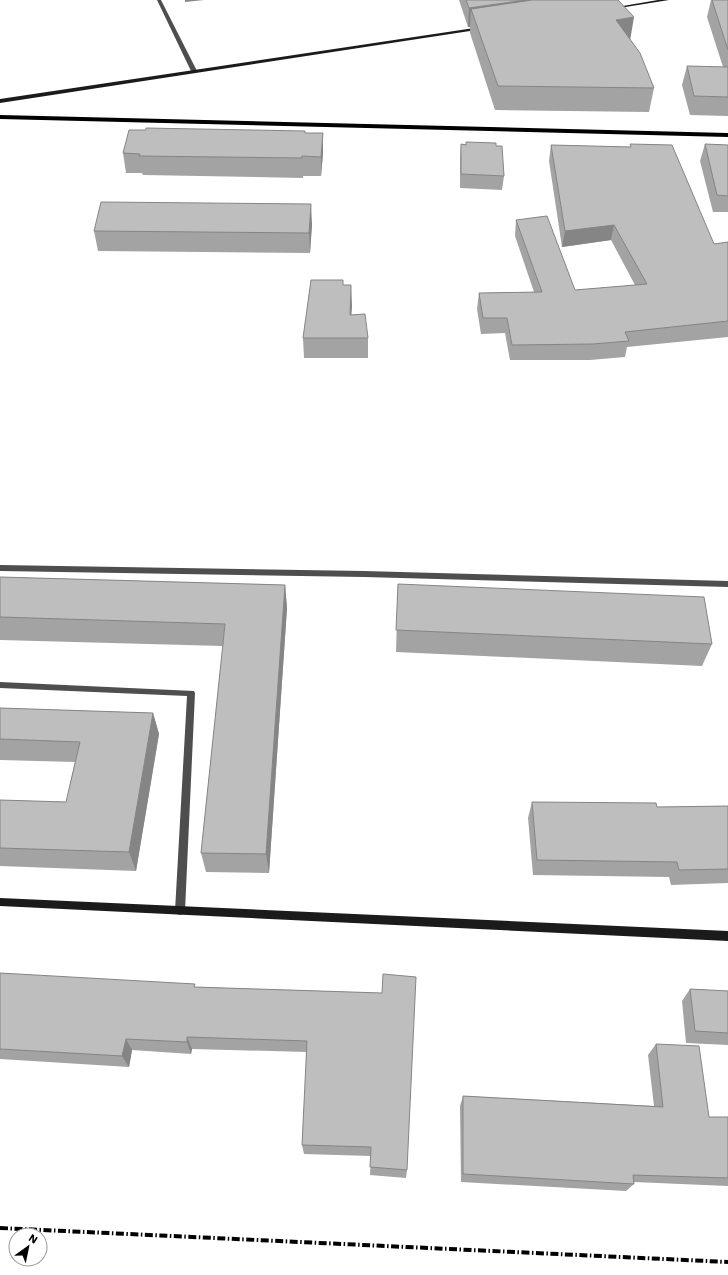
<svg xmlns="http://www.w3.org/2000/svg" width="728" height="1275" font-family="'Work Sans',sans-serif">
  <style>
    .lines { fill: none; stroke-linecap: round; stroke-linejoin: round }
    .service { fill: #4e4e4e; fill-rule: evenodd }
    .minor { fill: #4e4e4e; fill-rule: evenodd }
    .tertiary { fill: #4e4e4e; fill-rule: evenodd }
    .secondary { fill: #1b1b1b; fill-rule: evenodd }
    .primary { fill: #000; fill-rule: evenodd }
    .rail { stroke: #000; stroke-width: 4; stroke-dasharray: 8 2.5 1.5 2.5; stroke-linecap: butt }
    .wall { fill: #a3a3a3 }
    .shaded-wall { fill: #858585 }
    .building { fill: #bebebe; stroke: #858585 }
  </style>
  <rect width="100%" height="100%" fill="#fff"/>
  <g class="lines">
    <path class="service" d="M0 682 194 691 195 693 185 911 183 914 180 915 177 914 175 911 187 696 0 688Z"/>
    <path class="minor" d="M157 0H161L197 71 196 72 191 71Z"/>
    <path class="tertiary" d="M0 565 364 571 728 581V587L364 577 0 571Z"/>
    <path class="secondary" d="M658 0H669L613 9 611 8Z
      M481 27H483V29L0 103V99Z
      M0 898 728 931V941L0 906Z"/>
    <path class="primary" d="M0 115 728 133V137L0 119Z"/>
    <path class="rail" d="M0 1228 728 1262"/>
  </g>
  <path class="wall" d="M459 0H618L630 39 654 88 649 112 495 110 470 33V27H468Z
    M711 0H728V116L690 115 682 85 687 66 723 67 707 17Z
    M305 133H323V153L321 176H303V178L143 175 142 173H126L123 153Z
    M461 144 496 146 504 176 502 190 460 188V158Z
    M630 144 714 244 728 242V337L627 347 625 357 590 360H510L505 333 481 334 477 309 479 293 534 292 515 236 516 220 575 290 635 285 611 240 562 247 549 161 551 145 630 147Z
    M705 144 728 145V212H713L700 161Z
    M312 224 310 253 98 251 94 231Z
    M343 285 352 305 351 315 368 338V358H304L303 338Z
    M0 577 285 585 287 608 269 873 206 872 201 853 223 646 0 640Z
    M398 584 712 644 702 666 396 652Z
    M0 708 153 713 159 734 136 871 0 866V800L66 802 75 762 0 760Z
    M532 802 657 807 728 806V883L671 885 669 877 533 875 528 818Z
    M0 973 196 987 382 993 407 1170 406 1178 370 1175 371 1156 304 1154 302 1145 307 1052 192 1049 191 1054 132 1050 129 1067 0 1059Z
    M690 989 728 991V1045L686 1043 682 1001Z
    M656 1044 709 1117H728V1186L634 1182V1184L626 1191 461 1182 460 1106 463 1096 654 1106 648 1055Z"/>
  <path class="shaded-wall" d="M185 0H204L185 2Z
    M525 0H600L471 9 470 27H468L469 8Z
    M634 17 630 41 616 20Z
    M323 133V153L321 176V157Z
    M311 204 312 224 310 253 309 233Z
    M614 225 611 240 562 247 565 231Z
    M351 285 352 305 350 335V315Z
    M285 585 287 608 269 873 266 854Z
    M153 713 159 734 136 871 129 852Z
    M187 1037 192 1049 191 1054 187 1042Z
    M126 1039 132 1050 129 1067 122 1056Z"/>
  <path class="building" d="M466 0H525L469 8Z
    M532 0H618L634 17 616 20 640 53 654 88 498 86 471 9Z
    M712 0H728V50Z
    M687 66 728 67V97L694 96Z
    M146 128 305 131V133H323L321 157 302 156V158L139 156 140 154 123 153 129 130H146Z
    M466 142 496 143V146H502L504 176 461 174V144L466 145Z
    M630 144 672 145 714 244 728 242V321L625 332 629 341 593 344 512 345 507 318H483L479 293 542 292 516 220 547 216 575 290 647 284 614 225 565 231 551 145 631 147Z
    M705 144 728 145V196L717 195Z
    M101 202 311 204 309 233 94 231Z
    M311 280H343V285H351L350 315 365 314 368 338H303Z
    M0 577 285 585 266 854 201 853 225 624 0 617Z
    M398 584 704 597 712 644 396 630Z
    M0 708 153 713 129 852 0 848V800L66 802 80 742 0 739Z
    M532 802 656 803 657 807 728 806V869L679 870 677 862 537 860Z
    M0 973 195 984 194 987 382 993 383 974 416 977 407 1170 370 1167 371 1147 302 1145 307 1041 187 1037V1042L126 1039 122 1056 0 1049Z
    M690 989 728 991V1033L695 1031Z
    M656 1044 699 1046 709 1117H728V1178L633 1175 634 1184 463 1174V1096L663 1107Z"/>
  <g transform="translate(28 1247) rotate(33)"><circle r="19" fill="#ffffff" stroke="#999999"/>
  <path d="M0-3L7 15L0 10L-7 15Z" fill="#000000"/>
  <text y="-6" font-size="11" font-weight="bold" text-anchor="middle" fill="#000000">N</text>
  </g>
</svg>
